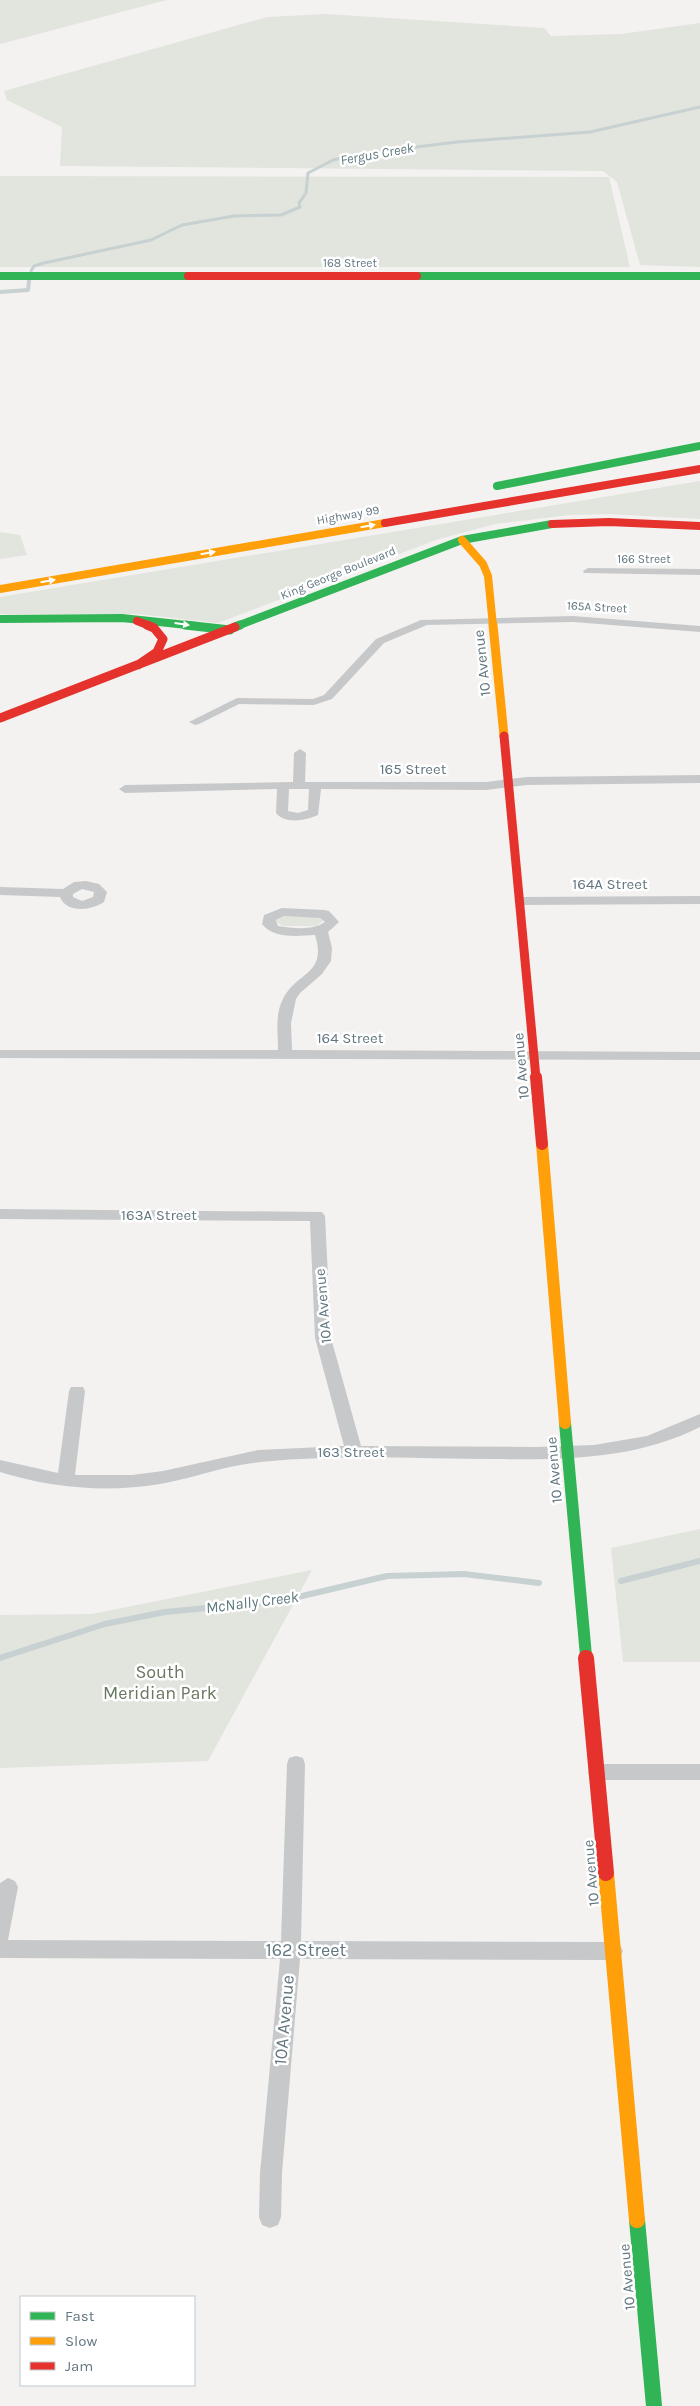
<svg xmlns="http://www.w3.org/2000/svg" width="700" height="2406" font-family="Karla,sans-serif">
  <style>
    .green { fill: #e2e4de }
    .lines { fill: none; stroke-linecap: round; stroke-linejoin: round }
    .stream-far2 { stroke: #c7d1d2; stroke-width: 3 }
    .stream-far1 { stroke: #c7d1d2; stroke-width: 4 }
    .stream { stroke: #c7d1d2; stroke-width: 6 }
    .street { fill: #c7c8c9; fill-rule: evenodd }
    .fast-far3 { stroke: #30b455; stroke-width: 8 }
    .fast-far2 { stroke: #30b455; stroke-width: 9 }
    .fast-far1 { stroke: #30b455; stroke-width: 12 }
    .fast { stroke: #30b455; stroke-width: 16 }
    .slow-far3 { stroke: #ff9f0a; stroke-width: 8 }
    .slow-far2 { stroke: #ff9f0a; stroke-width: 9 }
    .slow-far1 { stroke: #ff9f0a; stroke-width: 12 }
    .slow { stroke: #ff9f0a; stroke-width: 16 }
    .jam-far3 { stroke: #e5322d; stroke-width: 8 }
    .jam-far2 { stroke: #e5322d; stroke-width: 9 }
    .jam-far1 { stroke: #e5322d; stroke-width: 12 }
    .jam { stroke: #e5322d; stroke-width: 16 }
    .oneway { fill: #fff }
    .labels { text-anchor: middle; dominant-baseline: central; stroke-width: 5; stroke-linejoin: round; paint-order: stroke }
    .far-street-label { font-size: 12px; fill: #637781; stroke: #fff }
    .far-water-label { font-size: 14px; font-style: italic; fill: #5e7a7f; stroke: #fff }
    .street-label { font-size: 15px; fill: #637781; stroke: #fff }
    .water-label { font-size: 16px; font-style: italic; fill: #5e7a7f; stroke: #fff }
    .near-park-label { font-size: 18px; fill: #697861; stroke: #fff }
    .near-street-label { font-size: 18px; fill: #637781; stroke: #fff }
  </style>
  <rect width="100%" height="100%" fill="#f3f2f0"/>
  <path class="green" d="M0 0H167L0 44Z
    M326 14 544 28 551 36 621 34 700 23V267L640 265 617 182 603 171 60 166 62 127 7 100 4 91 267 17Z
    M0 176 609 177 630 267H0Z
    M700 481V519L608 514 570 515 495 524 436 540 218 623 137 614H0V597Z
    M0 532 20 535 27 555 0 559Z
    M283 916 318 917 323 921 316 926H282L276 921Z
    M700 1529V1662H623L611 1548Z
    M312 1570 208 1761 0 1768V1615L92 1614Z"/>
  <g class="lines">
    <path class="stream-far2" d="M31 271 34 266 44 263 151 240 182 225 234 216 281 215 300 207 299 203 306 193 308 173 333 160 360 154 457 142 590 132 700 107"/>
    <path class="stream-far1" d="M0 292 28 290 29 281"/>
    <path class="stream" d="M621 1581 700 1561
      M0 1658 105 1624 165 1612 281 1601 387 1576 464 1574 539 1583"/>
    <path class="street" d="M588 568 700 569V575L584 573 583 571Z
      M573 616 700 626V632L573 622 427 625 384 643 332 699 314 705 239 704 199 724 195 725 189 722 237 698 313 699 324 695 376 639 421 620Z
      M300 749 306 753 305 782H486L527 777 700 775V783L527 785 486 790 321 789 318 815C306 820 286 825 276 813L277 789 125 793 119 789 125 785 293 782 294 753ZM289 789H309L308 810 298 813 288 811Z
      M86 881 99 884 107 892 104 902C91 911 66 913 60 897L0 895V887L63 889 74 882ZM82 889 94 892 93 897 82 901 73 897V894Z
      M700 896V904L520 905 514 901 520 897Z
      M282 908 324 910 329 911 339 922 328 932 332 948 331 961 322 974 300 993 296 999 291 1023 292 1050 700 1052V1060L0 1058V1050H278C278 1034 275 1016 282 1001 295 971 328 976 315 935 299 936 273 939 262 924L264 915ZM284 916 320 918 325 922C312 931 293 928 278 926L276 920Z
      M0 1209 322 1212 325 1216 331 1338 361 1446 537 1447 594 1445 647 1436 700 1414V1427C636 1459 568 1460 497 1459 432 1459 366 1455 301 1459 277 1460 253 1462 230 1467 207 1472 184 1480 160 1484 106 1493 52 1488 0 1472V1460L58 1473 69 1391 71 1387H83L85 1391 75 1475H132L163 1471 258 1450 344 1446 315 1338 310 1221 0 1219Z
      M296 1756 303 1758 305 1764 301 1941 613 1942 620 1945 623 1951 620 1957 613 1960 300 1959 282 2173 281 2217 278 2225 270 2228 262 2225 259 2217 260 2173 280 1959 0 1958V1883L8 1878 15 1881 18 1887 8 1940 281 1941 287 1764 289 1758Z
      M597 1764H700V1780H597L590 1778 588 1772 590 1766Z"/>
    <path class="fast-far3" d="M0 276H188
      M417 276H700
      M497 486 700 446
      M0 619 122 618 196 626
      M237 626 462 540 552 524"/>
    <path class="fast-far2" d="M185 625 230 630
      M235 627 240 625"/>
    <path class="fast-far1" d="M565 1423 586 1656"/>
    <path class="fast" d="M637 2220 654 2406"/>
    <path class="slow-far3" d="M462 540 483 564 488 576 493 626
      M0 589 385 523"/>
    <path class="slow-far2" d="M493 625 504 736"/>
    <path class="slow-far1" d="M542 1144 565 1423"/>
    <path class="slow" d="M606 1873 637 2220"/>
    <path class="jam-far3" d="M188 276H417
      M385 523 700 469
      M552 524 609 522 700 526
      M137 621 150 626"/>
    <path class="jam-far2" d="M138 665 157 652 163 639 154 628 147 625
      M0 718 235 627
      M504 736 536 1078"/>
    <path class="jam-far1" d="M536 1077 542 1144
      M586 1656V1660"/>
    <path class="jam" d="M586 1658 606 1873"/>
  </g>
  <defs><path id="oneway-solid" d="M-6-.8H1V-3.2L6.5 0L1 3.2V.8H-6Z" transform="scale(1.25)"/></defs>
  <g class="oneway">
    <use href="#oneway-solid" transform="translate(368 526) rotate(-10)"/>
    <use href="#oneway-solid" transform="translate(208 553) rotate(-10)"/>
    <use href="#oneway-solid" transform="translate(48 581) rotate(-10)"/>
    <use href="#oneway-solid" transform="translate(182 624) rotate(8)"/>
  </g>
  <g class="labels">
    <g class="far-street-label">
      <text x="350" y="263">168 Street</text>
      <text transform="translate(348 515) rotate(-10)">Highway 99</text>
      <text x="644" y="559">166 Street</text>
      <text transform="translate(338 573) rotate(-22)">King George Boulevard</text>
      <text transform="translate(597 607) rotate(3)">165A Street</text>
    </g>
    <g class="far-water-label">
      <text transform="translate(377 154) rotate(-10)">Fergus Creek</text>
    </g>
    <g class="street-label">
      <text transform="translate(482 663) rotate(-96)">10 Avenue</text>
      <text x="413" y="769">165 Street</text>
      <text x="610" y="884">164A Street</text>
      <text x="350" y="1038">164 Street</text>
      <text transform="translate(521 1066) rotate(-95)">10 Avenue</text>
      <text x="159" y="1215">163A Street</text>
      <text transform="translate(323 1306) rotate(-95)">10A Avenue</text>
      <text x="351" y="1452">163 Street</text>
      <text transform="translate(554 1470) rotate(-95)">10 Avenue</text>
      <text transform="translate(591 1873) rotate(-95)">10 Avenue</text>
      <text transform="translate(627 2277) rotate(-95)">10 Avenue</text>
    </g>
    <g class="water-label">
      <text transform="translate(252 1602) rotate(-7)">McNally Creek</text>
    </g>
    <g class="near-park-label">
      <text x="160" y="1672">South<tspan x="160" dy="21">Meridian Park</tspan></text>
    </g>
    <g class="near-street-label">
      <text x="306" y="1950">162 Street</text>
      <text transform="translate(284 2020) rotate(-85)">10A Avenue</text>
    </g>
  </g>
  <rect x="20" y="2296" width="175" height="90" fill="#ffffff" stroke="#c1c9cd"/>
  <rect x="30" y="2312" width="25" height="8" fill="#30b455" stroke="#c1c9cd"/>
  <text x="65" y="2321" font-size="15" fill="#637781">Fast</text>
  <rect x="30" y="2337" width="25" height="8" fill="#ff9f0a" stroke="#c1c9cd"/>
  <text x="65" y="2346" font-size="15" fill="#637781">Slow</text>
  <rect x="30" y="2362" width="25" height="8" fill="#e5322d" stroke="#c1c9cd"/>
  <text x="65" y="2371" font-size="15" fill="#637781">Jam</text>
</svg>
